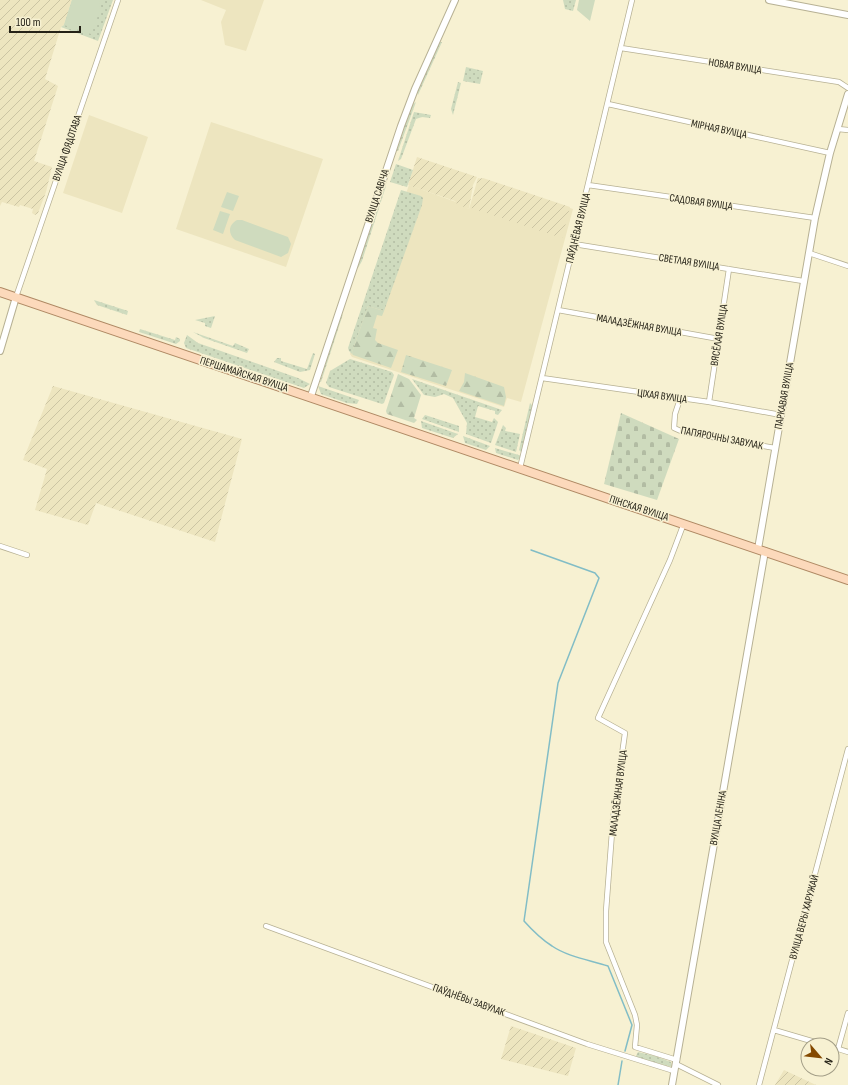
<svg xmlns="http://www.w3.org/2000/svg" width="848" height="1085" font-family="'Sofia Sans Condensed',sans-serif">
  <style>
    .built { fill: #ede5bf }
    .industrial { fill: url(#industrial-furrows) }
    .grass { fill: url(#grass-dots) }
    .forest { fill: url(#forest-firs) }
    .cemetery { fill: url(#cemetery-stones) }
    .green { fill: #cfdbbe }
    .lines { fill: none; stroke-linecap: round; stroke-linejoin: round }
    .stream { stroke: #82bdc6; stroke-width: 1.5 }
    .minor-casing { stroke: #b7b194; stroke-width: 6 }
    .tertiary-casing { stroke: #b7b194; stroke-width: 8 }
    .primary-casing { stroke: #af8964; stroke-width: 10 }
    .minor { stroke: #fff; stroke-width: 4.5 }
    .tertiary { stroke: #fff; stroke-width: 6 }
    .primary { stroke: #fcd9bb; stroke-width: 8 }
    .labels { text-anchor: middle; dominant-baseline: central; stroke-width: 3; stroke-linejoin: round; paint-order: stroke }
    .street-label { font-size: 11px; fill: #252217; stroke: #f7f1d2 }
  </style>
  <defs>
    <pattern id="industrial-furrows" width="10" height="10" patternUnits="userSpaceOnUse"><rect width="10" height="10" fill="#ede5bf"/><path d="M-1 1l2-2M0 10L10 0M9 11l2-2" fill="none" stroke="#cbc4a3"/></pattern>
    <pattern id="grass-dots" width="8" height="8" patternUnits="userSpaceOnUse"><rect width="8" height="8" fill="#cfdbbe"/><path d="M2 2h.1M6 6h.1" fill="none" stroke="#b2bca3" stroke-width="1.8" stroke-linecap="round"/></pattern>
    <pattern id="forest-firs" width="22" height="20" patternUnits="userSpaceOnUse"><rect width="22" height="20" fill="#cfdbbe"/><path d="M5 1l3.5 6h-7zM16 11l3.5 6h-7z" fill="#b2bca3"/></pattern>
    <pattern id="cemetery-stones" width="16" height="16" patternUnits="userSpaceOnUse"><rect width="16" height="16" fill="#cfdbbe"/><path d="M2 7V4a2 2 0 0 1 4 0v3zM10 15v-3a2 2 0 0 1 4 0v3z" fill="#b2bca3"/></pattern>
  </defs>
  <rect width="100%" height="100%" fill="#f7f1d2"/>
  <path class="built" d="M201 0H264L246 51 225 45 221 22 226 10Z
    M89 115 148 137 122 213 63 193Z
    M211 122 323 159 286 267 176 229Z
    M478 178 573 209 521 402 507 398 504 407 352 357 350 354 409 185 456 202 469 209Z"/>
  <path class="industrial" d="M0 0H72L64 25 61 27 45 79 58 86 34 161 52 167 46 192 38 213 35 215 32 213 33 209 20 205 19 207 2 202 0 206Z
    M417 157 477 177 473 185 469 209 457 204 455 201 408 185Z
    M483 178 570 207 562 238 471 208 478 179Z
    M53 386 242 439 215 542 96 503 88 525 35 510 47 469 23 460Z
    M511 1026 576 1048 568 1076 501 1059Z
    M784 1070 816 1085H775Z"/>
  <path class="grass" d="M72 0H113L98 41 61 27 64 25Z
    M563 0H576L573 11 565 9Z
    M439 42H442L418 95 417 92Z
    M466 67 483 71 480 84 463 81Z
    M458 82 461 83 453 115 451 109Z
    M416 102 398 151 396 150C399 140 407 107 416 102Z
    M414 112 431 115 430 118 422 117 416 119 401 159 398 161Z
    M396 164 413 170 407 187 390 182Z
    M386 186 362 261 358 268V265L384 188Z
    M401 190 421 196 423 198 422 205 384 311 368 306 352 352 353 355 349 351 348 348Z
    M94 300 128 311 127 315 97 305Z
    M343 314 321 382H320L339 318Z
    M215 316 211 328 205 326V323L195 320Z
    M140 329 175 340 176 337 180 339V341L176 344 139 332Z
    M193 332 233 346 235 343 249 349 247 353 204 338Z
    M187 335 198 343 298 378 310 384 304 388 186 348 184 343Z
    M313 353 315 354 310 370 300 372 274 362 277 358H281V361L307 369Z
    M350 359 392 372 394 375 384 403 382 404 329 387 326 383 330 371Z
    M412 379 502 410 498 415 495 414V411L478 406 475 417 492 422 494 418 498 422 491 443 466 434 467 423 453 398 444 394 435 397 424 395Z
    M318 386 359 400 357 404 347 403 321 394Z
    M530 403 533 406 522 453 519 450Z
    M425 415 459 426V432L422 419Z
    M421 421 458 434 453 438 422 428Z
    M503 425 506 428 505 431 520 434 516 452 495 445Z
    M463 436 490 446 486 450 465 443Z
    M495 448 522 456 518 460 496 453Z
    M638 1052 655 1056 671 1062 672 1067 637 1058 636 1056Z"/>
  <path class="forest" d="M368 306 384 311 382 316 377 315 373 328 377 329 375 340 378 343 398 350 391 368 353 355 352 352Z
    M406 355 452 370 446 386 401 372Z
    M465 373 504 387 506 397 504 406 459 391 464 382Z
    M398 374 409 379 421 395 414 418 417 420 414 423 387 414 386 411Z"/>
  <path class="cemetery" d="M621 413 679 439 657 500 604 484Z"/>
  <path class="green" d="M72 0H99L100 10 91 34 64 25Z
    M579 0H595L590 21 577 10Z
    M227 192 239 196 233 211 221 207Z
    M220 211 230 214 223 234 213 230Z
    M237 220H242L288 237 291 244 288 253 281 257 235 240C228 234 228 225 237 220Z"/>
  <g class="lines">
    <path class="stream" d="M531 550 595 573 599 578 558 683 524 921C532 930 541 939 552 946 568 957 590 960 608 966L632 1025 625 1051
      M618 1085 622 1061"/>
    <defs>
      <path id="minor" d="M621 48 839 82 848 88
        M608 104 830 153
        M838 129 848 130
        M588 185 815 218
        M574 244 803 281
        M809 253 848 266
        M16 297 118 0
        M558 310 719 339
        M542 378 709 402 781 415
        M680 399 675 414 674 428 683 432 775 448
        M709 402 729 269
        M520 468 632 0
        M0 546 27 555
        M266 926 587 1044 674 1071
        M774 1030 825 1045
        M832 1047 848 1052
        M838 1049 848 1013
        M677 1060 635 1047 637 1025 635 1015 606 942V911L613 819 625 733 598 718 670 560 684 523
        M676 1064 718 1085
        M759 1085 848 749"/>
      <path id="tertiary" d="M769 0 848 15
        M0 351 16 297
        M311 396 401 126 415 89 455 0
        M758 549 815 218 830 153 848 94
        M672 1085 765 551"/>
      <path id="primary" d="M0 292 848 580"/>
    </defs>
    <use href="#minor" class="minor-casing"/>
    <use href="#tertiary" class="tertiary-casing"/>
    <use href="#primary" class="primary-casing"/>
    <use href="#minor" class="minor"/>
    <use href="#tertiary" class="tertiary"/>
    <use href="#primary" class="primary"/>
  </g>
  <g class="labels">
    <g class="street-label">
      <text transform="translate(735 66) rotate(9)">НОВАЯ ВУЛІЦА</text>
      <text transform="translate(719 129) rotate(12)">МІРНАЯ ВУЛІЦА</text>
      <text transform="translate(67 148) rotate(-71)">ВУЛІЦА ФЯДОТАВА</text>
      <text transform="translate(377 196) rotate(-72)">ВУЛІЦА САВІЧА</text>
      <text transform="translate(701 202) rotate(8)">САДОВАЯ ВУЛІЦА</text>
      <text transform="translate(578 228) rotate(-76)">ПАЎДНЁВАЯ ВУЛІЦА</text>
      <text transform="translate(689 262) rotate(9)">СВЕТЛАЯ ВУЛІЦА</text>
      <text transform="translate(639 325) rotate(10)">МАЛАДЗЁЖНАЯ ВУЛІЦА</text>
      <text transform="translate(719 335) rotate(-81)">ВЯСЁЛАЯ ВУЛІЦА</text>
      <text transform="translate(244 374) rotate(18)">ПЕРШАМАЙСКАЯ ВУЛІЦА</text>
      <text transform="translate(662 396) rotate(8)">ЦІХАЯ ВУЛІЦА</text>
      <text transform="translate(784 396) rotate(-80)">ПАРКАВАЯ ВУЛІЦА</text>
      <text transform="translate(722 438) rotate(11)">ПАПЯРОЧНЫ ЗАВУЛАК</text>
      <text transform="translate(639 508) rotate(18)">ПІНСКАЯ ВУЛІЦА</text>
      <text transform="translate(618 793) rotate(-83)">МАЛАДЗЁЖНАЯ ВУЛІЦА</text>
      <text transform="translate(718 818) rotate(-80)">ВУЛІЦА ЛЕНІНА</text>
      <text transform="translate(804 917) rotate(-75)">ВУЛІЦА ВЕРЫ ХАРУЖАЙ</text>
      <text transform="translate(469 1000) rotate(20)">ПАЎДНЁВЫ ЗАВУЛАК</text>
    </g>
  </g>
  <g transform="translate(820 1057) rotate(118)"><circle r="19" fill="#f7f1d2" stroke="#a39e87"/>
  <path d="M0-3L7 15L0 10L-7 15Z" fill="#844900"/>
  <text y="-6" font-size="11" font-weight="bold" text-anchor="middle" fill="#252217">N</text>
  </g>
  <path d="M10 26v6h70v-6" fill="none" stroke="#252217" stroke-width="2"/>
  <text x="16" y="26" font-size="12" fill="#252217" stroke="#f7f1d2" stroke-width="3" paint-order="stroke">100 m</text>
</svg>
